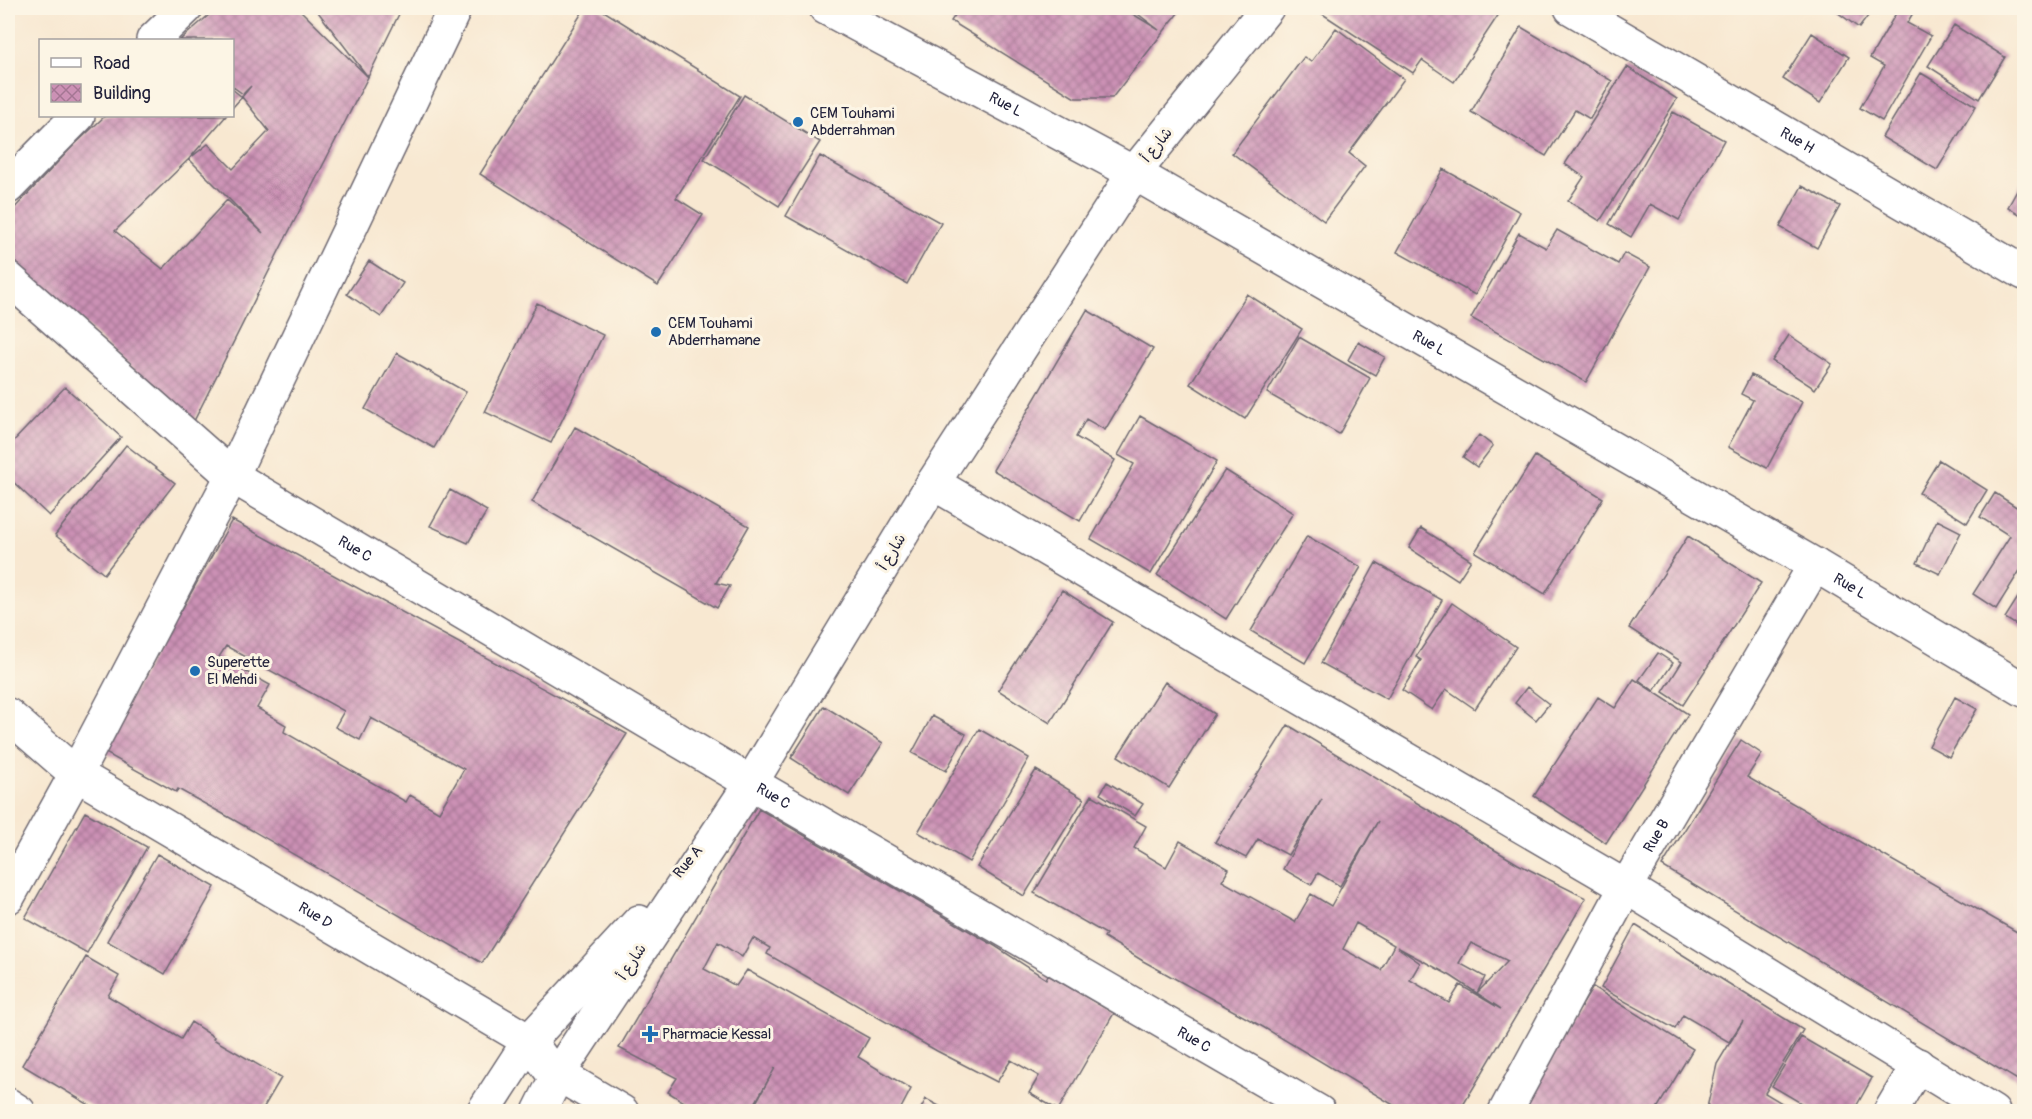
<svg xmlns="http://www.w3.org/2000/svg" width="2032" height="1119" font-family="Pangolin,'Playpen Sans Arabic',sans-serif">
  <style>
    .building { fill: url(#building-cross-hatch); fill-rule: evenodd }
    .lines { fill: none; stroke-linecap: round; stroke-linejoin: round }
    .minor-casing { stroke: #6d6770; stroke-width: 36 }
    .minor { stroke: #fff; stroke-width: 33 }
    .poi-dot { fill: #1f6fb2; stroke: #fcf5e5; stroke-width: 2 }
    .labels { text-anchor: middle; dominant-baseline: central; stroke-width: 6; stroke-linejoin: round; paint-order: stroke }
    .street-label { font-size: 15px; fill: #22223b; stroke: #fcf5e5 }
    .poi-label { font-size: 15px; fill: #22223b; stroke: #fcf5e5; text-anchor: start }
  </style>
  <defs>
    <pattern id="building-cross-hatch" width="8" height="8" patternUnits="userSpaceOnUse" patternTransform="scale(1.5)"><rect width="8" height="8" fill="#cc91b5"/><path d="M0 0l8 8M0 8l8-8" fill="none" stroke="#a57694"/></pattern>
  </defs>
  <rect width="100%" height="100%" fill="#fcf5e5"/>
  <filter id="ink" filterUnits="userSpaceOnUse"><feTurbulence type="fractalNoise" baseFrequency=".0167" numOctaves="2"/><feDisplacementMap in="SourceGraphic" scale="12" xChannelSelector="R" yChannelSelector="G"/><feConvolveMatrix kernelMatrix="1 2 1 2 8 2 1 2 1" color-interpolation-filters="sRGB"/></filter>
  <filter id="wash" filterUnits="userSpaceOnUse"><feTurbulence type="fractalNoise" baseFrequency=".008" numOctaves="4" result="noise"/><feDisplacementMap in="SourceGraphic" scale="24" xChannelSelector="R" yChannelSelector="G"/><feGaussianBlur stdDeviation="1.35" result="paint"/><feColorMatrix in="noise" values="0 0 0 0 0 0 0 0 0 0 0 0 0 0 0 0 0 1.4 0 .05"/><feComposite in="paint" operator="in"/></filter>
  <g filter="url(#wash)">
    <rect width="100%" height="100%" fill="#f8e8d1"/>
    <g id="blocks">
      <path class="building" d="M217 8H298L368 77 315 8H402L368 77 280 249 192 425 53 295 8 261V215L72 147 105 116H226L189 159 115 231 163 269 227 200 263 233 189 159 208 144 233 169 269 131 242 97 232 108V89L242 97 251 86 243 94 232 86V40H180Z
        M585 8H599L740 96 676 198 703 215 658 286 480 174Z
        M960 8H1123L1159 30 1130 8H1182L1112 98H1075L951 21Z
        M1325 8H1503L1454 82 1422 60 1413 73 1321 13Z
        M1835 8H1874L1859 28 1833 9Z
        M1899 8H1916L1907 23 1931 36 1882 121 1860 108 1884 66 1870 58Z
        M1954 25 2005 57 1979 99 1928 66Z
        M1521 27 1612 81 1590 119 1575 110 1546 156 1471 112Z
        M1336 28 1404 79 1349 153 1365 166 1324 221 1232 153 1304 57 1311 62Z
        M1812 33 1849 57 1820 103 1783 79Z
        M1627 67 1677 99 1600 221 1568 201 1584 177 1565 164Z
        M1921 73 1976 106 1937 170 1882 137Z
        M744 95 820 142 779 206 704 159Z
        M1673 112 1724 140 1679 220 1650 204 1631 237 1609 224Z
        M820 156 941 223 907 284 786 216Z
        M1443 169 1520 212 1475 295 1397 252Z
        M2024 178V217L2008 207Z
        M1802 186 1840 206 1817 248 1780 227Z
        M1557 230 1618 264 1624 253 1650 267 1586 382 1471 318 1519 233 1546 248Z
        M369 261 403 283 381 317 347 294Z
        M1247 294 1302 329 1245 419 1190 384Z
        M537 303 603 335 551 443 485 412Z
        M1087 310 1153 349 1105 430 1086 419 1076 437 1115 460 1080 521 993 470Z
        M1789 335 1832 364 1815 389 1772 361Z
        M1299 337 1370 378 1339 434 1267 393Z
        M1358 342 1385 357 1375 375 1348 360Z
        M397 353 466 392 434 448 365 409Z
        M1751 375 1802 402 1767 468 1728 447 1753 400 1741 394Z
        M65 387 121 437 49 516 8 477V447Z
        M1140 416 1217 461 1151 574 1091 539 1134 464 1118 455Z
        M575 427 749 526 716 583 730 586 717 608 532 502Z
        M1479 435 1493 446 1477 467 1463 457Z
        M126 445 175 483 104 574 55 535Z
        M1535 456 1603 498 1545 594 1475 552Z
        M1939 460 1987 490 1967 523 1919 493Z
        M1225 470 1293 513 1226 619 1157 575Z
        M450 490 487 511 468 543 430 526Z
        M1995 493 2024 512V564L1996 609 1973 594 2010 536 1980 517Z
        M232 520 627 734 482 963 234 820 178 789 176 792 100 750 179 610 181 611ZM226 646 344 711 335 727 360 740 371 718 464 769 439 812 410 795 406 802 284 732 286 725 257 708 270 685 219 657Z
        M1937 520 1961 532 1940 574 1917 563Z
        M1421 528 1471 560 1458 580 1409 548Z
        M1307 536 1361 567 1305 663 1251 631Z
        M1688 536 1761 583 1683 705 1663 692 1682 662 1629 628Z
        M1376 563 1442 600 1387 699 1321 663Z
        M2024 588V630L2005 618Z
        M1062 590 1113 622 1050 723 998 690Z
        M1452 603 1516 647 1475 709 1446 689 1432 710 1402 690 1421 660 1416 657Z
        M1658 653 1673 663 1654 691 1639 680Z
        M1634 679 1688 714 1606 843 1534 796 1598 697 1615 708Z
        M1165 682 1215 714 1169 788 1118 756Z
        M1527 687 1549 704 1536 720 1515 703Z
        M1955 697 1977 709 1949 757 1929 746Z
        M824 706 883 743 849 795 791 758Z
        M932 716 966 734 946 771 912 753Z
        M1288 725 1518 864 1586 898 1459 1112H1405L1263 1027 1143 961 1104 937 1106 934 1034 893 1092 795 1146 826 1134 848 1166 867 1180 841 1229 869 1222 881 1295 922 1311 894 1331 906 1378 821 1340 886 1318 873 1311 885 1283 869 1322 799 1288 855 1258 839 1246 858 1215 842ZM1356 923 1394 945 1381 970 1343 949ZM1471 943 1508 961 1477 993 1485 977 1459 963ZM1397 947 1451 976 1501 1009 1460 985 1449 1003 1410 980 1420 963Z
        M979 729 1029 758 969 862 918 832Z
        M1741 740 1762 754 1747 777 2024 936V1084L1662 866Z
        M1036 770 1084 799 1024 896 977 867Z
        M1107 782 1143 804 1135 816 1100 794Z
        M759 809 995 946 1046 979 1048 975 1114 1013 1058 1110 1029 1093 1039 1076 1011 1060 997 1082 937 1051 767 954 770 948 753 938 742 957 718 942 704 969 736 986 747 970 869 1038 858 1057 911 1089 899 1112H751L775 1068 750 1112H700L668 1092 677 1078 619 1048Z
        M85 812 147 847 87 953 25 918Z
        M157 854 215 887 165 974 107 941Z
        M1635 925 1803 1030 1765 1093 1797 1112H1706L1717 1064 1743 1021 1729 1042 1683 1015 1675 1029 1601 988Z
        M86 957 119 976 108 996 181 1039 191 1022 214 1037 213 1039 281 1078 261 1112H101L22 1065Z
        M1593 987 1693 1049 1655 1112H1517Z
        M1801 1037 1872 1078 1853 1112H1816L1772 1086Z
        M926 1099 950 1112H919Z"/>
    </g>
  </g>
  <g filter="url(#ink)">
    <use href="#blocks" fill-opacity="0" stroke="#6d6770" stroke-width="1.5"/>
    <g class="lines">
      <defs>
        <g id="minor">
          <path id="s1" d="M826 8 1134 173 1815 565 2024 690"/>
          <path id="s2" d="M1571 8 2024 273"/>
          <path d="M153 40 186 8"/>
          <path d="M8 187 78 116"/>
          <path id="s3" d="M8 278 232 476 751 783 1319 1112"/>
          <path d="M933 483 1626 887 1993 1112"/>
          <path id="s4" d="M8 715 76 774 529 1041 554 1075 558 1074 622 1112"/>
          <path d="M8 897 76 774 232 476 455 8"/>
          <path d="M8 1105 19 1112"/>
          <path d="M483 1112 529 1041 639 922"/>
          <path d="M539 1112 558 1074 751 783 933 483 1134 173 1267 8"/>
          <path id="s5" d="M1505 1112 1626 887 1815 565"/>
          <path d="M1890 1112 1918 1065"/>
        </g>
      </defs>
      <use href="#minor" class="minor-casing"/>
      <use href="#minor" class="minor"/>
    </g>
  </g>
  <g class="poi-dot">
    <circle cx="798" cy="122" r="6"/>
    <circle cx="656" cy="332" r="6"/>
    <circle cx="195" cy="671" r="6"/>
    <path d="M647 1025h6v6h6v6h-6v6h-6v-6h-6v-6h6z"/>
  </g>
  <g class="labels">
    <g class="street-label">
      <text stroke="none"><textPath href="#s1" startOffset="204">Rue L</textPath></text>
      <text stroke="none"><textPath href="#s2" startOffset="262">Rue H</textPath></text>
      <text transform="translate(1157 145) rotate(-51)">شارع أ</text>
      <text stroke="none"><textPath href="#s1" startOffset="690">Rue L</textPath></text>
      <text stroke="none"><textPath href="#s3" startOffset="442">Rue C</textPath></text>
      <text transform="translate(892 552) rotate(-59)">شارع أ</text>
      <text stroke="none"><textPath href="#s1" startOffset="1176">Rue L</textPath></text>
      <text stroke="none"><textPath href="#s3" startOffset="928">Rue C</textPath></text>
      <text stroke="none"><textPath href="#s5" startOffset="315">Rue B</textPath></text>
      <text transform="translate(688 862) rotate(-51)">Rue A</text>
      <text stroke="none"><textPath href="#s4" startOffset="368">Rue D</textPath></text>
      <text transform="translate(632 962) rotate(-57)">شارع أ</text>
      <text stroke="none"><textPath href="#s3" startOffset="1414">Rue C</textPath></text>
    </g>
    <g class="poi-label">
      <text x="810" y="113">CEM Touhami<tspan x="810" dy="17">Abderrahman</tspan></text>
      <text x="668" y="323">CEM Touhami<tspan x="668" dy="17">Abderrhamane</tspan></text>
      <text x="207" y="662">Superette<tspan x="207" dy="17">El Mehdi</tspan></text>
      <text x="662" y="1034">Pharmacie Kessal</text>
    </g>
  </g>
  <rect width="2032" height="1119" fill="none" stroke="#fcf5e5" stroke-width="30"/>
  <rect x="39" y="39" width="195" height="78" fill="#fcf5e5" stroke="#a5a1a1" stroke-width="1.5"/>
  <rect x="51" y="58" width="30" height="9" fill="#ffffff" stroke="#a5a1a1" stroke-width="1.5"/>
  <text x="93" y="69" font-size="18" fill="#22223b">Road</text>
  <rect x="51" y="84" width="30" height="18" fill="url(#building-cross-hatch)" stroke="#a5a1a1" stroke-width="1.5"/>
  <text x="93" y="99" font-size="18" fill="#22223b">Building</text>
</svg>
